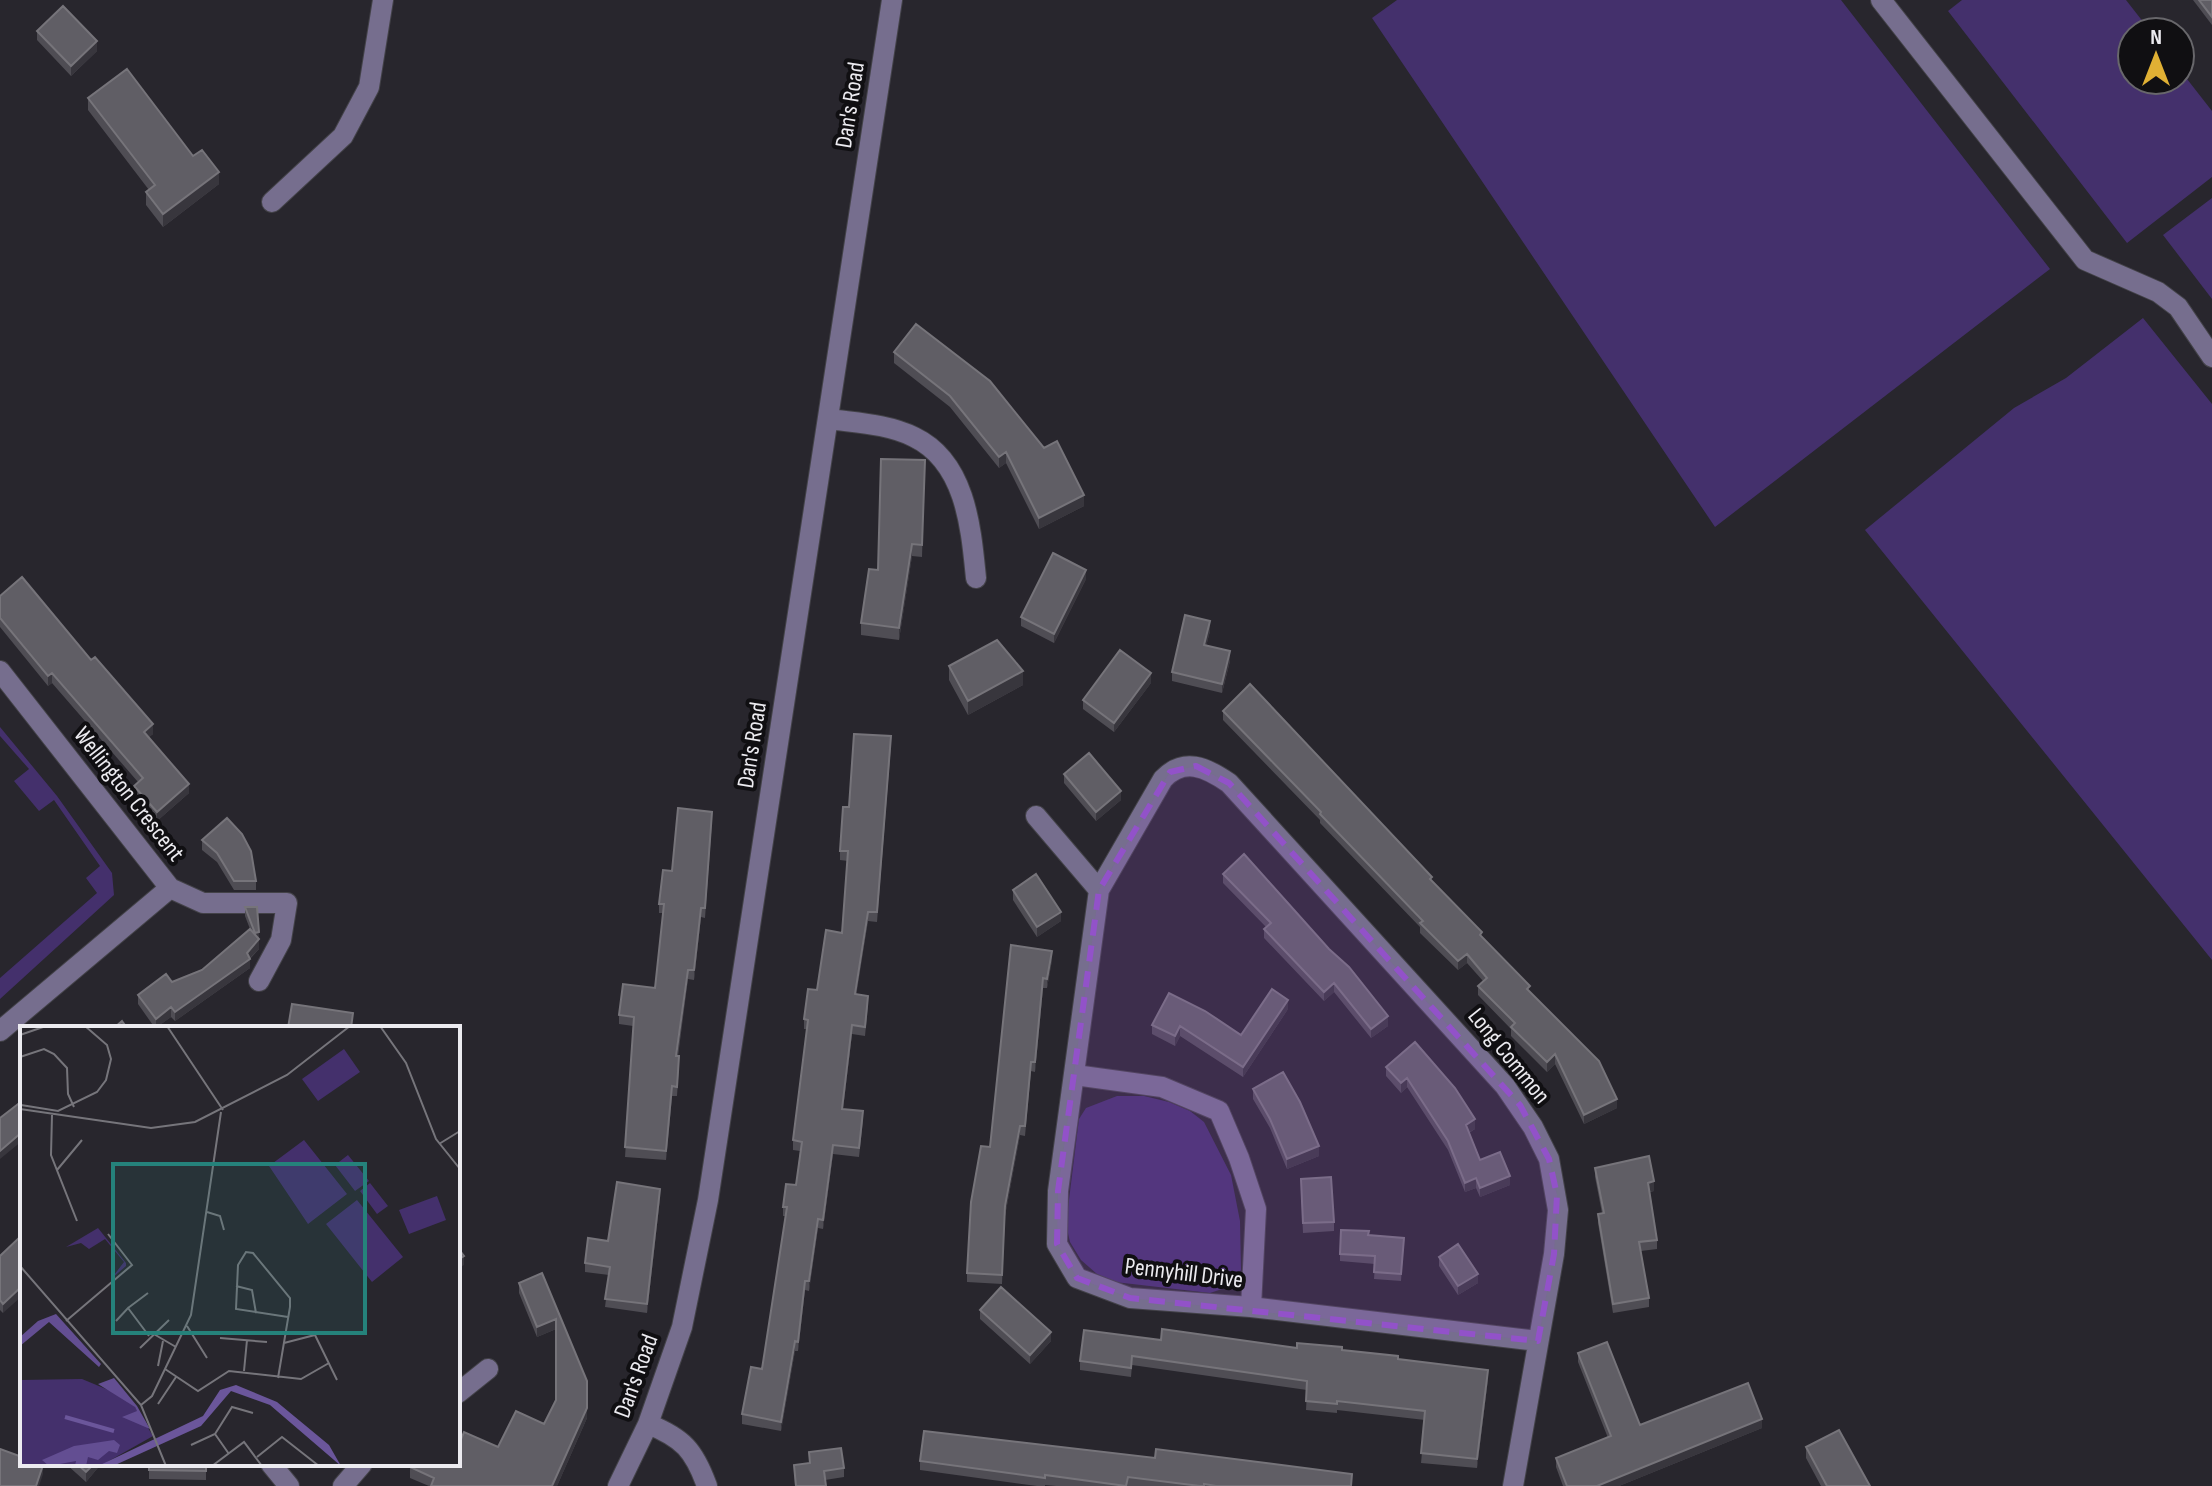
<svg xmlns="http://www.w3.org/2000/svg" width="2212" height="1486" font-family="'Sofia Sans Condensed',sans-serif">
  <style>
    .green { fill: #44306c }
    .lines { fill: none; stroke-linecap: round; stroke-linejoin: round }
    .minor-casing { stroke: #434248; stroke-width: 22 }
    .minor { stroke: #766e8e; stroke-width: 20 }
    .wall { fill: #4f4d54 }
    .shaded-wall { fill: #38363d }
    .building { fill: #605e65; stroke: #76747a; stroke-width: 2 }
    .marked { fill: #9252c9; fill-opacity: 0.2; stroke: #9252c9; stroke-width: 6; stroke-dasharray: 16 10; stroke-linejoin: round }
    .labels { text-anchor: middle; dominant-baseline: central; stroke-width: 8; stroke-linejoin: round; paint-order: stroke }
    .street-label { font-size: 24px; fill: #ecebf0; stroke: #100f12 }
    .inset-river { fill: none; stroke: #6b569b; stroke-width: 4 }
    .inset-road { fill: none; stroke: #76757b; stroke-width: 2 }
    .view { fill: #25827b; fill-opacity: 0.15; stroke: #25827b; stroke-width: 4 }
    .inset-edge { fill: none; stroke: #ecebf0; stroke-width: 4 }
  </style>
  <rect width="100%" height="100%" fill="#28262d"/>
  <path class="green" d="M1397 0H1841L2050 269 1715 527 1372 18Z
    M1962 0H2126L2151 32H2132V80H2180V70L2212 111V177L2127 243 1948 11Z
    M2212 198V299L2163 235Z
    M2143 318 2212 404V960L1865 530 2014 408 2066 378Z
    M0 727 57 796 112 873 114 895 0 999V978L97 893 86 878 100 866 54 800 39 811 14 781 29 769 0 736Z
    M1117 1096H1144L1169 1102 1190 1111 1204 1122 1231 1175 1240 1221 1241 1270 1228 1287 1210 1293 1115 1282 1097 1274 1081 1260 1070 1242 1066 1224 1079 1119 1086 1108Z"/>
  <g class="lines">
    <defs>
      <path id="minor" d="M1881 0 2085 260 2158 292 2178 307 2212 357
        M272 202 343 136 369 87 383 0
        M829 419C857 423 888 424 914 437 966 462 971 528 976 578
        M0 671 170 888 203 903H287L281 940 259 981
        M1036 816 1099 890
        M0 1031 170 888
        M1075 1075 1162 1087 1219 1111 1239 1158 1256 1209 1251 1307
        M458 1393 488 1369
        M648 1424C683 1438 694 1450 707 1486
        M271 1464 289 1486
        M343 1486 362 1464
        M618 1486 648 1424 682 1327 708 1200 892 0
        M1513 1486 1554 1254 1558 1210 1549 1159 1533 1127 1505 1086 1229 783C1206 767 1184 757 1163 779L1099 890 1058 1191 1057 1244 1077 1278 1130 1298 1251 1307 1538 1341"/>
    </defs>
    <use href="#minor" class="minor-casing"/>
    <use href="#minor" class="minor"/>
  </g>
  <path class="wall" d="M2193 0H2212V25Z
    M37 31 97 51 71 76 37 40Z
    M88 98 193 156 219 184 163 227 146 205V192L149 190 88 110Z
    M916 324 1084 506 1039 529 1006 463 999 468 950 407 894 363V352Z
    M925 460 922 557 912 556 899 640 861 635V623L878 570Z
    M1086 579 1054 643 1021 626V617Z
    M0 596 153 734 149 737 189 793 157 821 134 795V786L138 782 52 683 48 686 0 627Z
    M1210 631 1206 646 1230 661 1222 693 1172 681V672Z
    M949 666 1023 685 968 715 949 680Z
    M1151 683 1114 732 1083 709V700Z
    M1223 711 1432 882 1530 993 1617 1108 1584 1124 1555 1064 1547 1072 1511 1036V1029L1478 995V986L1483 981 1467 963 1458 970 1420 933V927L1320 823V820L1223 720Z
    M891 745 877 922 868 921 856 995 868 1005 865 1036 852 1034 843 1109 863 1120 859 1157 833 1154 823 1229 818 1228 809 1291 805 1290 798 1351H795L781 1431 742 1424V1414L762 1369 786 1216H783V1207L796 1185 800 1151 793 1150V1140L807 1029H804V1019L842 933 848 861 840 860V851L849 807Z
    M1064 774 1121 800 1096 821 1064 783Z
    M712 821 705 918 701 917 694 980 688 979 678 1056 679 1065 677 1096H672L666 1160 625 1157 633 1026 619 1024V1015L655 988 663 913H659V904L672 871Z
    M202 840 256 881V890H234L217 862 202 850Z
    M1223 874 1388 1026 1371 1038 1334 992 1324 1001 1264 938V929L1266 927 1223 883Z
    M1013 890 1061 921 1037 937 1013 900Z
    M245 907H257L259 949 250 959V968L175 1021 171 1017 155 1028 138 1004V995L202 970 250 929 245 916Z
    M1011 945 1052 960 1047 988H1043L1035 1072 1031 1071 1025 1136 1020 1135 1005 1216 1002 1284 967 1282V1273L990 1147Z
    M1169 993 1241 1035 1288 1009 1243 1077 1180 1036 1175 1046 1152 1034V1025Z
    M1415 1042 1475 1129 1469 1133 1480 1160 1510 1185 1480 1197 1476 1188 1465 1192 1448 1150 1407 1087 1401 1093 1386 1076V1067Z
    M1253 1089 1319 1156 1287 1169 1270 1128 1253 1099Z
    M1595 1168 1654 1191 1650 1192 1657 1240V1249L1641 1251 1649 1298V1307L1613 1313 1598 1223V1214L1602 1213 1595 1177Z
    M1301 1188 1334 1222V1231L1303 1233Z
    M660 1198 647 1313 605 1307 609 1275 585 1272V1263L608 1241Z
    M22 1235 3 1313 0 1310V1256Z
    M1404 1238 1401 1281 1374 1279 1375 1264 1340 1261V1254Z
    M1439 1257 1478 1283 1458 1295 1439 1266Z
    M542 1273 587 1418 557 1486H429L410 1478V1467L498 1447 544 1424 556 1400V1329L537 1337 519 1293V1283Z
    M980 1310 1051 1341 1030 1364 980 1319Z
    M1161 1340 1342 1350 1398 1359 1488 1379 1477 1468 1421 1463 1425 1420 1337 1410V1413L1306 1410 1307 1390 1132 1365 1131 1377 1080 1370V1361Z
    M1578 1353 1640 1425 1762 1428 1619 1486H1563L1556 1467V1458L1608 1438 1578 1362Z
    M1806 1447 1870 1486H1821L1806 1458Z
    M809 1452 844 1468V1477L825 1480 826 1486H795L794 1465 809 1463Z
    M1155 1458 1352 1474V1486H1056L1045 1485V1486H1037L920 1470V1461Z
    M66 1464H101L86 1482Z
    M149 1464H206V1480L149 1479Z"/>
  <path class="shaded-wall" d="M97 41V51L71 76V66Z
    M219 172V184L163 227V214Z
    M1006 452V463L999 468V457Z
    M1084 495V506L1039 529V518Z
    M912 544V556L899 640V628Z
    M1086 570V579L1054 643V634Z
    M1210 621V631L1204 655V645Z
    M1230 651V661L1222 693V684Z
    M1023 671V685L968 715V701Z
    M52 673V683L48 686V676Z
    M1151 673V683L1114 732V723Z
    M153 724V734L144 741V732Z
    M189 784V793L157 821V812Z
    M1121 791V800L1096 821V812Z
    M701 908V917L694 980V970Z
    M868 912V921L855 1004V994Z
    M1061 912V921L1037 937V927Z
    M259 932V949L248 960 250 959V968L175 1021V1012L247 953 255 942V933Z
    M1052 951V960L1047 988V979Z
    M1467 954V963L1458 970V961Z
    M688 970V979L676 1065V1056Z
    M1043 978V988L1035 1072V1062Z
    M1334 983V992L1324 1001V992Z
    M1288 1000V1009L1243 1077V1067Z
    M171 1007V1017L156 1028V1019Z
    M1388 1016V1026L1371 1038V1029Z
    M852 1025V1034L842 1118V1109Z
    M1180 1026V1036L1175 1046V1036Z
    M1555 1054V1064L1547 1072V1062Z
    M1407 1078V1087L1401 1093V1083Z
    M672 1086V1096L666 1160V1151Z
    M1617 1099V1108L1584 1124V1115Z
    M1475 1119V1129L1466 1134V1125Z
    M1020 1126V1135L1005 1216 1002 1284 1005 1206Z
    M22 1132V1141L0 1159V1151Z
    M833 1145V1154L823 1229V1220Z
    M1319 1146V1156L1287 1169V1159Z
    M1510 1176V1185L1480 1197V1188Z
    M1476 1178V1188L1465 1192V1183Z
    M1654 1181V1191L1648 1192V1183Z
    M660 1189V1198L647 1313V1304Z
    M818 1219V1228L809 1291V1281Z
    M464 1256V1265L458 1269V1260Z
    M1478 1274V1283L1458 1295V1286Z
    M805 1281V1290L798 1351V1342Z
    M22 1286V1296L3 1313V1304Z
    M556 1319V1329L537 1337V1327Z
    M1051 1332V1341L1030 1364V1355Z
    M795 1341V1351L781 1431V1422Z
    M1488 1370V1379L1477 1468V1459Z
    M587 1408V1418L557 1486H552Z
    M1762 1419V1428L1619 1486H1597Z
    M94 1464H101L86 1482V1472Z
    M43 1465V1474L39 1486H36Z"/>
  <path class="building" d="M2199 0H2212V17Z
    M63 6 97 41 71 66 37 31Z
    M127 69 193 156 202 150 219 172 163 214 146 192 155 185 88 98Z
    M916 324 990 381 1044 448 1057 441 1084 495 1039 518 1006 452 999 457 950 396 894 352Z
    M881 459 925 460 922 545 912 544 899 628 861 623 869 569 878 570Z
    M1053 553 1086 570 1054 634 1021 617Z
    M22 577 91 660 95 657 153 724 144 732 189 784 157 812 134 786 143 778 52 673 48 676 0 618V596Z
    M1185 615 1210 621 1204 645 1230 651 1222 684 1172 672Z
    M997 640 1023 671 968 701 949 666Z
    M1120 650 1151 673 1114 723 1083 700Z
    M1250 684 1432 877 1430 879 1482 932 1480 935 1530 986 1527 989 1599 1061 1617 1099 1584 1115 1555 1054 1547 1062 1511 1027 1515 1023 1478 986 1487 978 1467 954 1458 961 1420 923 1423 921 1320 814 1321 812 1223 711Z
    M854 734 891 736 877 912H868L855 994 868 996 865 1027 852 1025 842 1109 863 1111 859 1148 833 1145 823 1220 818 1219 809 1281H805L798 1342 795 1341 781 1422 742 1414 751 1367 762 1369 787 1207H783L786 1184 796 1185 802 1142 793 1140 808 1020 804 1019 808 989 817 990 826 930 842 933 848 851H840L843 807H849Z
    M1089 753 1121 791 1096 812 1064 774Z
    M678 808 712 812 705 908H701L694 970H688L676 1056H679L677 1087 672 1086 666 1151 625 1147 634 1017 619 1015 623 984 655 988 664 904H659L663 870 672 871Z
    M227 818 242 834 251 851 256 881H234L217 853 202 840Z
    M1244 854 1329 949 1349 967 1388 1016 1371 1029 1334 983 1324 992 1264 929 1271 923 1223 874Z
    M1036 874 1061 912 1037 927 1013 890Z
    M245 907H257L259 932 255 933Z
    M250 929 259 939 247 953 250 959 175 1012 171 1007 156 1019 138 995 166 974 172 982 202 970Z
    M1011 945 1052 951 1047 979 1043 978 1035 1062H1031L1025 1126H1020L1005 1206 1002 1275 967 1273 971 1202 981 1146 990 1147Z
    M1272 989 1288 1000 1243 1067 1180 1026 1175 1036 1152 1025 1169 993 1205 1011 1241 1035Z
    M292 1004 353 1013 351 1028H288Z
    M122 1021 127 1028H114Z
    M1415 1042 1455 1088 1475 1119 1466 1125 1480 1160 1500 1152 1510 1176 1480 1188 1476 1178 1465 1183 1448 1141 1407 1078 1401 1083 1386 1067Z
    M1283 1072 1300 1102 1319 1146 1287 1159 1270 1119 1253 1089Z
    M22 1101V1132L0 1151V1118Z
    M1649 1156 1654 1181 1648 1183 1657 1240 1639 1242 1649 1298 1613 1304 1598 1214 1604 1213 1595 1168Z
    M1331 1177 1334 1222 1303 1223 1301 1179Z
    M617 1182 660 1189 647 1304 605 1299 610 1267 585 1263 588 1238 608 1241Z
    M1341 1230 1369 1231 1368 1235 1404 1238 1401 1274 1374 1272 1375 1256 1340 1254Z
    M22 1235V1286L3 1304 0 1300V1256Z
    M1458 1244 1478 1274 1458 1286 1439 1257Z
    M458 1248 464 1256 458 1260Z
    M542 1273 587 1381V1408L552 1486H431L434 1478 410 1467 411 1464H458V1443L459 1444 464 1432 498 1447 516 1411 544 1424 556 1400V1319L537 1327 519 1283Z
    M1001 1287 1051 1332 1030 1355 980 1310Z
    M1162 1329 1297 1348V1343L1342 1347V1350L1398 1356V1359L1488 1370 1477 1459 1421 1453 1425 1411 1337 1401V1404L1306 1401 1307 1381 1132 1356 1131 1368 1080 1361 1084 1330 1161 1340Z
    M1607 1342 1640 1425 1748 1383 1762 1419 1597 1486H1567L1556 1458 1611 1436 1578 1353Z
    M1839 1430 1870 1486H1827L1806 1447Z
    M924 1431 1155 1458 1156 1449 1352 1474 1351 1486H1216L1204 1484V1486H1200L1128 1477 1126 1486 1045 1475V1478L920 1461Z
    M841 1448 844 1468 824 1471 826 1486H796L794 1465 810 1463 809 1452Z
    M0 1449 22 1457V1464L43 1465 36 1486H0Z
    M77 1464H94L86 1472Z
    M149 1464H206V1471L149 1470Z"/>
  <path class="marked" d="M1196 766 1229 783 1520 1105 1549 1159 1557 1195 1554 1254 1538 1341 1130 1298 1077 1278 1057 1244 1058 1191 1099 890 1170 772Z"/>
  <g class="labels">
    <g class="street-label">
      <text transform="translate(850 105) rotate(-81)">Dan's Road</text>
      <text transform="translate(752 745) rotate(-81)">Dan's Road</text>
      <text transform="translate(129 794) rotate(52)">Wellington Crescent</text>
      <text transform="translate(1509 1056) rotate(51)">Long Common</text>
      <text transform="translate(1184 1273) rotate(7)">Pennyhill Drive</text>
      <text transform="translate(636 1376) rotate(-70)">Dan's Road</text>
    </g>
  </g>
  <g transform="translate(20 1026)">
    <rect width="440" height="440" fill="#28262d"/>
    <path d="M324 23 340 46 298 75 282 53ZM284 114 327 168 288 198 249 140ZM328 129 349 155 335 165 315 139ZM350 157 368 180 357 188 340 165ZM417 170 426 194 389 208 379 184ZM337 174 383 231 352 256 306 198ZM78 202 106 237V240L91 253 104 236 85 213 69 223 61 217 46 221ZM62 353 110 373 133 410 80 440H0V354Z" fill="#44306c"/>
    <path d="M36 288 81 338 79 341 29 296 0 320V311L18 295ZM94 352 117 380 130 403 102 391 117 385 115 381 78 358ZM94 414 100 419 97 427 89 425 78 434 68 431 66 440H55L56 435 29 440 22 434 54 420Z" fill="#634e92"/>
    <path d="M216 359 257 376 309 419 321 440 250 379 211 365 181 400 93 440H78L183 390 200 364Z" fill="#6b569b"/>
    <path class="inset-river" d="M45 391 94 405"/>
    <path class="inset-road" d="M147 0 203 84M360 0 386 37 416 113 440 143M0 9 26 0M0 31 24 23 34 28 47 42 48 68 54 81M1 79 38 85 77 66 86 54 91 33 87 19 65 0M0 83 131 102 175 96 267 49 330 0M32 89 31 129 57 195M419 118 440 105M37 144 62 114M187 186 200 190 204 204M0 240 121 379 146 440M216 260 232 264 236 287M108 282 128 267M46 295 112 239 88 208M96 295 108 282 129 310M167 300 187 332M132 307 156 321M200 312 247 316M264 317 295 309 317 354M120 322 149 294M138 340 143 315M145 343 178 365 209 345 281 353 309 337M224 345 227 314M258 352 270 281V272L233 227 226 226 218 239 216 283 268 291M138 378 156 351M121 379 132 370 171 289 201 86M195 408 209 428M171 419 195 408 212 381 233 387M237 431 262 411 299 440M192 440 224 416 242 440"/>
    <path class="view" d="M93 138H345V307H93Z"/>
    <rect width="440" height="440" class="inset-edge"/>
  </g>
  <g transform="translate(2156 56)"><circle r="38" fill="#100f12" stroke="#68676b" stroke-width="2"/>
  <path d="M0-6L14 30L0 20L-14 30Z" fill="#e0b034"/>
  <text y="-12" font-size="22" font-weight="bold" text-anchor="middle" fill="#ecebf0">N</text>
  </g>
</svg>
